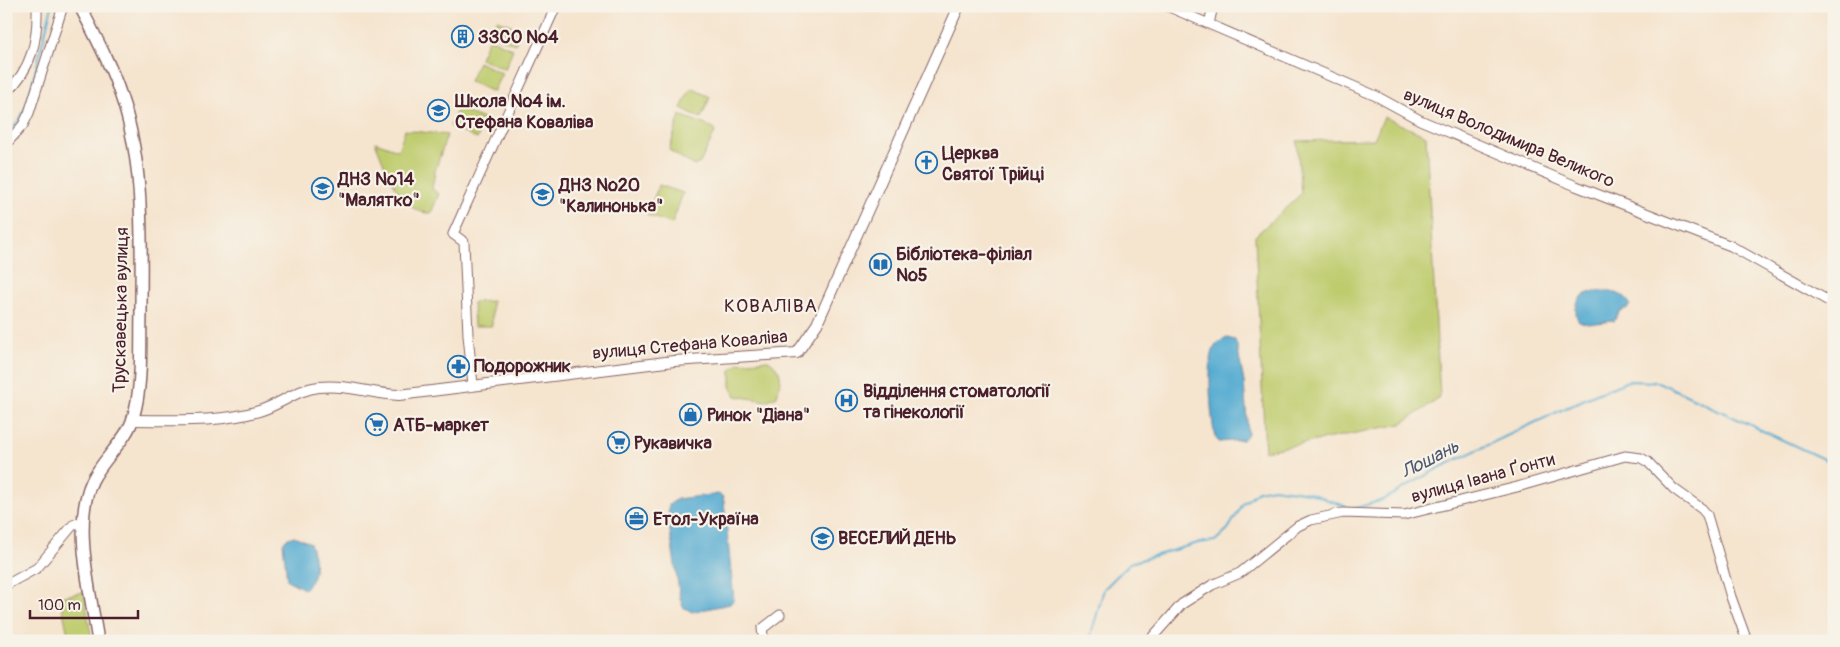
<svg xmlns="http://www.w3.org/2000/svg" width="1840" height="647" font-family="Pangolin,sans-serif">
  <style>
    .green { fill: #bfcc6e; stroke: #84764c }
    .water { fill: #54abd1; stroke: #4f657e }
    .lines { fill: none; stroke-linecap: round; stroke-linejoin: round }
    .stream { stroke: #54abd1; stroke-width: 2 }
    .minor-casing { stroke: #866464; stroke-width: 11 }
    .tertiary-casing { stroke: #866464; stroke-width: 12 }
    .secondary-casing { stroke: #866464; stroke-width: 14 }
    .minor { stroke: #fff; stroke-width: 9 }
    .tertiary { stroke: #fff; stroke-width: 10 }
    .secondary { stroke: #fff; stroke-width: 11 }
    .labels { text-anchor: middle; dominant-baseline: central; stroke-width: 4.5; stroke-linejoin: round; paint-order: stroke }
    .poi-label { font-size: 18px; font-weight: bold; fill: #4a1f2b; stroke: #f7f3e8; text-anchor: start }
    .street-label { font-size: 18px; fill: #4a1f2b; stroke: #f7f3e8 }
    .neighbourhood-label { font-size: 19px; letter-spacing: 1px; fill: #4a1f2b; stroke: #f7f3e8 }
    .water-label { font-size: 19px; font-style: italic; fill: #4e576d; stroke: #f7f3e8 }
  </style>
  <rect width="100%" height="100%" fill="#f7f3e8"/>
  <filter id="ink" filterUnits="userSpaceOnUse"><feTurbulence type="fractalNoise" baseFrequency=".02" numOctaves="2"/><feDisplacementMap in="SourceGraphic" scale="10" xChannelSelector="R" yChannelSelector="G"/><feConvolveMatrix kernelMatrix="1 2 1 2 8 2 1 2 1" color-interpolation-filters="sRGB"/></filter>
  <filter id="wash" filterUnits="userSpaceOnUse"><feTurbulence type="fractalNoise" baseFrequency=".0096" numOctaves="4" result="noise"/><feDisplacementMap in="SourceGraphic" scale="20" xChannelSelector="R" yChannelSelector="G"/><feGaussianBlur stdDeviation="1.12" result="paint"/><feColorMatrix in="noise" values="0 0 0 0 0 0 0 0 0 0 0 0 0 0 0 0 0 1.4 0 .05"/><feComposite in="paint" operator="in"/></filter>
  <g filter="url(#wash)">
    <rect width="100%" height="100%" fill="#f5e4ce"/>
    <path class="green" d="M497 20 521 29 515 44 492 35Z
      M489 38 513 49 505 69 480 58Z
      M478 62 502 73 493 92 469 81Z
      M691 88 710 97 701 118 681 108Z
      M458 108 485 120 477 139 450 126Z
      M680 115 714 128 715 132 700 163 694 166 669 150Z
      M1384 117 1426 136 1440 398 1401 424 1265 451 1255 236 1301 194 1297 141 1374 139Z
      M405 130 447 135 435 171 432 189 439 194 431 213C400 215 385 165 375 142L398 150Z
      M659 185 683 193 672 224 647 215Z
      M492 301V326H474L473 302Z
      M768 360C784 370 781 381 777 396L766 401 736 396 731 386V370L739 363Z
      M84 592 92 641H27L68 635 60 597Z"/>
    <path class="water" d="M1612 291 1625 297 1630 304 1628 308 1620 311 1614 321 1588 324 1579 321C1576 317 1576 314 1576 309 1578 290 1597 291 1612 291Z
      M1227 338 1235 340 1237 346 1244 382 1248 434 1243 440 1219 442 1215 437C1211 420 1207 367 1213 351 1215 344 1220 341 1227 338Z
      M718 494 723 497 724 502 734 600 730 604 692 612 683 607 680 598 668 518 669 505 677 499Z
      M294 536 310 543C316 559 318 577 304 589L287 580 283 543 286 539Z"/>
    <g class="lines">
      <path class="stream" d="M6 135 20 119 27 104 52 6
        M1087 641 1091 635 1104 589 1130 563 1198 543 1215 541 1228 529 1243 504 1258 491 1273 488 1309 493 1353 509 1383 500 1437 469 1589 397 1628 381 1658 382 1834 464"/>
    </g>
  </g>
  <g filter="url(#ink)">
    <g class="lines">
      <defs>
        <path id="minor" d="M1167 6 1376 96 1420 120 1576 186 1731 246 1834 304
          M1209 24 1213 6
          M6 93C32 69 38 40 37 6
          M6 144 23 125 29 113 63 6
          M473 385 468 335 464 242 453 234 556 6
          M6 585 37 568 73 525 83 521
          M764 641 762 629 780 615
          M1149 641 1182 604 1212 585 1240 573 1298 526 1311 520 1343 513 1404 515 1517 487 1625 456 1641 458 1648 462 1674 489 1702 509 1707 515 1731 597 1747 641"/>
        <path id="tertiary" d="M133 420C174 420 219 423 259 411 280 405 297 389 319 387 346 384 373 394 399 395L674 361 797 353 817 324 959 6"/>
        <path id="secondary" d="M80 6C95 36 111 65 121 96 145 165 141 240 141 313 140 347 143 385 133 418 128 438 102 460 92 481 72 523 91 595 98 641"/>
      </defs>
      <use href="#minor" class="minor-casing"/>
      <use href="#tertiary" class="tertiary-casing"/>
      <use href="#secondary" class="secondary-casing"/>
      <use href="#minor" class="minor"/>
      <use href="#tertiary" class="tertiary"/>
      <use href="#secondary" class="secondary"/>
    </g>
  </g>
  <defs>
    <symbol id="building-ring" viewBox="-11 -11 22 22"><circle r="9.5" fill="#f7f3e8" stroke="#1f6fb2" stroke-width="1.5"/><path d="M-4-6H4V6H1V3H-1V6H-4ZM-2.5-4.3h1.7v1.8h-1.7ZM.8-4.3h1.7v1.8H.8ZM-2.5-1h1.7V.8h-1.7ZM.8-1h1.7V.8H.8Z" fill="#1f6fb2"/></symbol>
    <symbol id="school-ring" viewBox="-11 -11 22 22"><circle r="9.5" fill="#f7f3e8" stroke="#1f6fb2" stroke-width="1.5"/><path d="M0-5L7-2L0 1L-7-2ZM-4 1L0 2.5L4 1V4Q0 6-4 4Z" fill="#1f6fb2"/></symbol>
    <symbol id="church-ring" viewBox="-11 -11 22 22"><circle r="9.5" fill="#f7f3e8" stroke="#1f6fb2" stroke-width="1.5"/><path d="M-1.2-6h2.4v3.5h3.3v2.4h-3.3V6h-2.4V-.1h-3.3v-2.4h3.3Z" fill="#1f6fb2"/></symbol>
    <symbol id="library-ring" viewBox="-11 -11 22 22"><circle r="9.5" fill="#f7f3e8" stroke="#1f6fb2" stroke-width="1.5"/><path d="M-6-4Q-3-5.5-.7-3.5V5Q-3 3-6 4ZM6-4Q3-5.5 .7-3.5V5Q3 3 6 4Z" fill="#1f6fb2"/></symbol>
    <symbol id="pharmacy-ring" viewBox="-11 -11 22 22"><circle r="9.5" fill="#f7f3e8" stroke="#1f6fb2" stroke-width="1.5"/><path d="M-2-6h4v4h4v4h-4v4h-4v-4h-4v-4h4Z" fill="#1f6fb2"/></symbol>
    <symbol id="hospital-ring" viewBox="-11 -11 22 22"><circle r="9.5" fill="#f7f3e8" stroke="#1f6fb2" stroke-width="1.5"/><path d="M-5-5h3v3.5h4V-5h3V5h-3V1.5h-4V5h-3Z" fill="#1f6fb2"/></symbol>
    <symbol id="shop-ring" viewBox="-11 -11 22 22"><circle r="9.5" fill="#f7f3e8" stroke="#1f6fb2" stroke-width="1.5"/><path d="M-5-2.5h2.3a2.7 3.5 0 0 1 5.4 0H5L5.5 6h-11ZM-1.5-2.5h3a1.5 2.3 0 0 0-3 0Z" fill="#1f6fb2"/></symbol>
    <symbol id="supermarket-ring" viewBox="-11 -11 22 22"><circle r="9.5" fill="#f7f3e8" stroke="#1f6fb2" stroke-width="1.5"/><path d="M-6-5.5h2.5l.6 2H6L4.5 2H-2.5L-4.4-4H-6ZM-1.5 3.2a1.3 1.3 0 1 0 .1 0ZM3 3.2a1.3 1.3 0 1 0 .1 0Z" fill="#1f6fb2"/></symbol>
    <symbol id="office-ring" viewBox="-11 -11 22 22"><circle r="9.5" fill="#f7f3e8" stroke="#1f6fb2" stroke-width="1.5"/><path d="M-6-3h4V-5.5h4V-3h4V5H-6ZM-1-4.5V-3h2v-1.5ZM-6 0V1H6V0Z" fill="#1f6fb2"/></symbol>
  </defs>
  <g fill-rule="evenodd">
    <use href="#building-ring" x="450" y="24" width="25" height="25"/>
    <use href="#school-ring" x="426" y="98" width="25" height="25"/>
    <use href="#church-ring" x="914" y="150" width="25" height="25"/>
    <use href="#school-ring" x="310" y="176" width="25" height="25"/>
    <use href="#school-ring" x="530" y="182" width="25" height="25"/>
    <use href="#library-ring" x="868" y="252" width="25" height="25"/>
    <use href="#pharmacy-ring" x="446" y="354" width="25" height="25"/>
    <use href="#hospital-ring" x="834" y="388" width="25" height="25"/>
    <use href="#shop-ring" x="678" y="402" width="25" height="25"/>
    <use href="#supermarket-ring" x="364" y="412" width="25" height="25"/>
    <use href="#supermarket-ring" x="606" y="430" width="25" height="25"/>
    <use href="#office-ring" x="624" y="506" width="25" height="25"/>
    <use href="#school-ring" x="810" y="526" width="25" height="25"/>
  </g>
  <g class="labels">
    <g class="poi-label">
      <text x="478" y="37">ЗЗСО №4</text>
      <text x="455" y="101">Школа №4 ім.<tspan x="455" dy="21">Стефана Коваліва</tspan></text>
      <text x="942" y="153">Церква<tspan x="942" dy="21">Святої Трійці</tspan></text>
      <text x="338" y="179">ДНЗ №14<tspan x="338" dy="21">"Малятко"</tspan></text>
      <text x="559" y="185">ДНЗ №20<tspan x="559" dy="21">"Калинонька"</tspan></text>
      <text x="896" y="254">Бібліотека-філіал<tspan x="896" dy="21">№5</tspan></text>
      <text x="474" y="366">Подорожник</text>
      <text x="863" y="391">Відділення стоматології<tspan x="863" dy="21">та гінекології</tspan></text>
      <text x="707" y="415">Ринок "Діана"</text>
      <text x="393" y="425">АТБ-маркет</text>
      <text x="634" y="443">Рукавичка</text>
      <text x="653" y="519">Етол-Україна</text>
      <text x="838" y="538">ВЕСЕЛИЙ ДЕНЬ</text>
    </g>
    <g class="street-label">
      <text transform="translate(1509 138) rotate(23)">вулиця Володимира Великого</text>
      <text transform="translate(121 310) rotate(-89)">Трускавецька вулиця</text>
      <text transform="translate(690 345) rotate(-5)">вулиця Стефана Коваліва</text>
      <text transform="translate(1483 478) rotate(-15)">вулиця Івана Ґонти</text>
    </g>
    <g class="neighbourhood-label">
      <text x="771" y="306">КОВАЛІВА</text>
    </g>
    <g class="water-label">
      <text transform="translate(1430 459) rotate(-27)">Лошань</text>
    </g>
  </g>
  <rect width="1840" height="647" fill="none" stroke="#f7f3e8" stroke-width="25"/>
  <path d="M30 610v8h108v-8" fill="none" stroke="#4a1f2b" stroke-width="2.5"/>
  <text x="38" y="610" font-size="15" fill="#4a1f2b" stroke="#f7f3e8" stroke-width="4" paint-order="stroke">100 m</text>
</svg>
